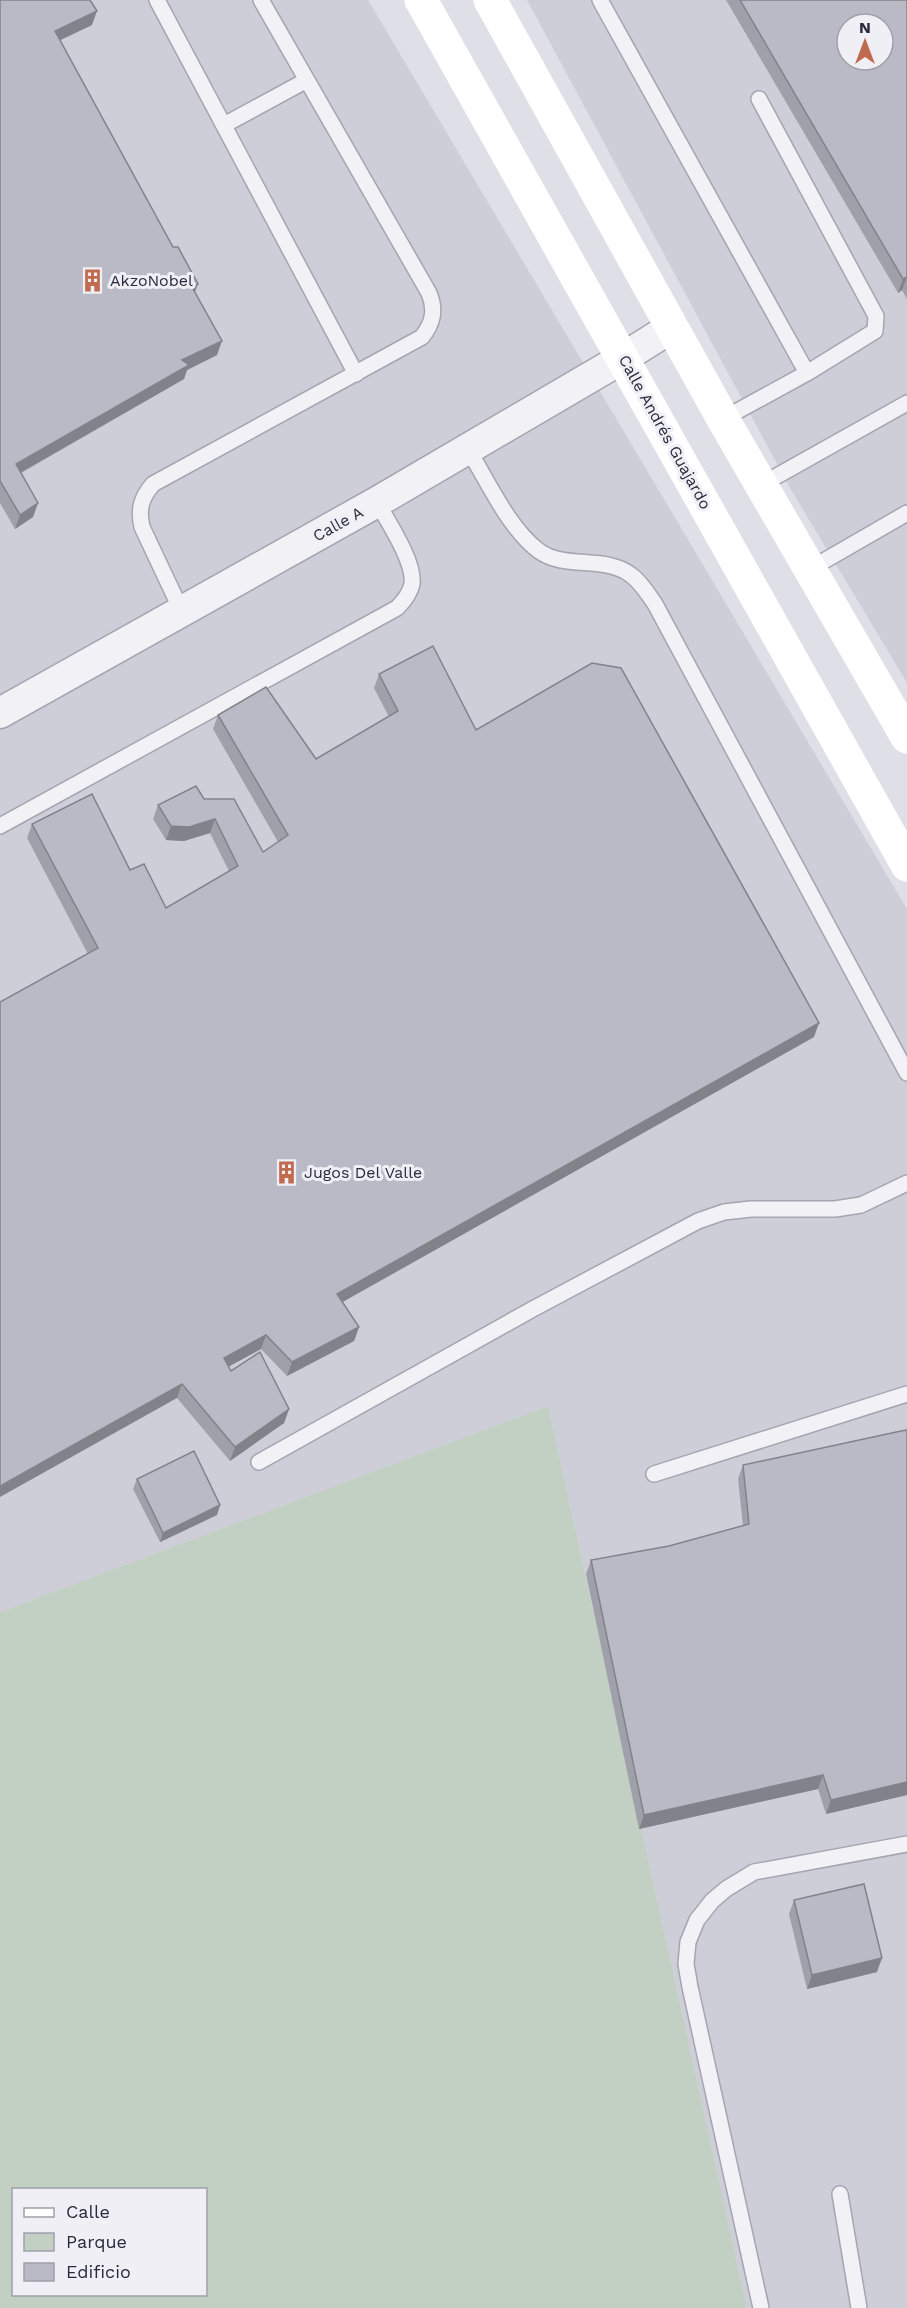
<svg xmlns="http://www.w3.org/2000/svg" width="907" height="2308" font-family="'Work Sans',sans-serif">
  <style>
    .built { fill: #ceced9; fill-rule: evenodd }
    .green { fill: #c1d0c3; fill-rule: evenodd }
    .lines { fill: none; stroke-linecap: round; stroke-linejoin: round }
    .service-casing { stroke: #a5a5b1; stroke-width: 18 }
    .minor-casing { stroke: #a5a5b1; stroke-width: 33 }
    .service { stroke: #f2f2f6; stroke-width: 15 }
    .minor { stroke: #f2f2f6; stroke-width: 30 }
    .secondary { stroke: #fff; stroke-width: 33 }
    .wall { fill: #a0a0aa }
    .shaded-wall { fill: #82828b }
    .building { fill: #babac6; stroke: #82828b; stroke-width: 1.5; fill-rule: evenodd }
    .labels { text-anchor: middle; dominant-baseline: central; stroke-width: 6; stroke-linejoin: round; paint-order: stroke }
    .poi-label { font-size: 16px; fill: #2a2a3d; stroke: #efeff5; text-anchor: start }
    .street-label { font-size: 16px; fill: #2a2a3d; stroke: #efeff5 }
  </style>
  <rect width="100%" height="100%" fill="#dfdfe7"/>
  <path class="built" d="M0 0H368L907 909V2308H747L548 1406 0 1612Z
    M527 0H907V683L790 488ZM847 24H883V60H847Z"/>
  <path class="green" d="M548 1406 747 2308H0V1612ZM14 2190H206V2294H14Z"/>
  <g class="lines">
    <defs>
      <path id="service" d="M157 0 356 374
        M600 0 807 373 723 419
        M759 99 876 316 875 331 807 373
        M224 125 307 80
        M468 449C487 480 509 529 539 551 565 570 605 555 631 575 641 582 648 594 655 604L907 1073
        M761 485 907 403
        M810 569 907 513
        M182 612 142 527C138 509 141 498 153 484L422 337C433 323 436 310 429 293L261 0
        M0 826 397 608C404 601 410 594 412 584 415 562 388 522 377 502
        M259 1462 531 1310 698 1221 724 1212 751 1209H835L861 1205 907 1183
        M654 1474 907 1394
        M840 2194 859 2308
        M761 2308 690 1987 686 1964 688 1942 697 1920 712 1901 726 1889 754 1872 907 1844"/>
      <path id="minor" d="M0 713 377 502 623 358 672 327"/>
    </defs>
    <use href="#service" class="service-casing"/>
    <use href="#minor" class="minor-casing"/>
    <use href="#service" class="service"/>
    <use href="#minor" class="minor"/>
    <path class="secondary" d="M421 0 907 865
      M490 0 723 419 907 737"/>
  </g>
  <path class="wall" d="M0 0 92 25 60 40 173 247 198 284 195 292 217 355 187 370 184 379 21 473 38 503 33 517 15 529 0 503Z
    M726 0H907V299L902 290 898 293Z
    M379 674 476 730 814 1037 342 1302 359 1327 354 1341 287 1376 261 1349 228 1366 231 1371 289 1409 284 1423 230 1461 177 1398 88 954 27 838 32 824 130 870 166 908 229 871 210 833 184 841 166 840 153 819 158 805 204 799 263 852 278 842 213 729 218 715 316 759 389 717 374 688Z
    M743 1465 907 1795 826 1814 818 1789 639 1829 586 1574 591 1560 669 1546 743 1526 738 1479Z
    M137 1479 220 1505 217 1515 160 1542 133 1489Z
    M794 1900 877 1972 807 1989 789 1914Z"/>
  <path class="shaded-wall" d="M97 11 92 25 50 45 55 31Z
    M907 277 902 290 898 293 903 279Z
    M198 284 192 298V287Z
    M222 341 217 355 187 370 184 379 11 478 16 464 182 360Z
    M38 503 33 517 15 529 20 515Z
    M215 819 210 833 184 841 166 840 171 826Z
    M819 1023 814 1037 332 1308 337 1294Z
    M359 1327 354 1341 287 1376 292 1362Z
    M266 1335 261 1349 219 1372 224 1358Z
    M182 1384 177 1398 0 1497V1486Z
    M289 1409 284 1423 230 1461 235 1447Z
    M220 1505 217 1515 160 1542 163 1533Z
    M823 1775 818 1789 639 1829 644 1815Z
    M907 1782V1795L826 1814 831 1800Z
    M882 1958 877 1972 807 1989 812 1975Z"/>
  <path class="building" d="M0 0H90L97 11 55 31 173 247H178L198 284 192 287 222 341 182 360 189 365 16 464 38 503 20 515 0 481Z
    M740 0H907V277L903 279ZM847 24H883V60H847Z
    M433 646 476 730 592 663 621 668 819 1023 337 1294 359 1327 292 1362 266 1335 224 1358 231 1371 260 1352 289 1409 235 1447 182 1384 0 1486V1002L98 948 32 824 92 794 130 870 144 864 166 908 238 866 215 819 189 827 171 826 158 805 196 786 204 799H234L263 852 288 835 218 715 266 687 316 759 398 711 379 674Z
    M907 1430V1782L831 1800 823 1775 644 1815 591 1560 669 1546 749 1524 743 1465 901 1431Z
    M194 1451 220 1505 163 1533 137 1479Z
    M864 1884 882 1958 812 1975 794 1900Z"/>
  <defs>
    <symbol id="building-bare" viewBox="-9 -9 18 18"><path d="M-4-6H4V6H1V3H-1V6H-4ZM-2.5-4.3h1.7v1.8h-1.7ZM.8-4.3h1.7v1.8H.8ZM-2.5-1h1.7V.8h-1.7ZM.8-1h1.7V.8H.8Z" fill="#c06b50" stroke="#efeff5" stroke-width="2.5" paint-order="stroke"/></symbol>
  </defs>
  <g fill-rule="evenodd">
    <use href="#building-bare" x="76" y="264" width="33" height="33"/>
    <use href="#building-bare" x="270" y="1156" width="33" height="33"/>
  </g>
  <g class="labels">
    <g class="poi-label">
      <text x="110" y="280">AkzoNobel</text>
      <text x="304" y="1172">Jugos Del Valle</text>
    </g>
    <g class="street-label">
      <text transform="translate(665 432) rotate(61)">Calle Andrés Guajardo</text>
      <text transform="translate(338 524) rotate(-29)">Calle A</text>
    </g>
  </g>
  <rect x="12" y="2188" width="195" height="108" fill="#efeff5" stroke="#a0a0ab" stroke-width="1.5"/>
  <rect x="24" y="2208" width="30" height="9" fill="#ffffff" stroke="#a0a0ab" stroke-width="1.5"/>
  <text x="66" y="2218" font-size="18" fill="#2a2a3d">Calle</text>
  <rect x="24" y="2233" width="30" height="18" fill="#c1d0c3" stroke="#a0a0ab" stroke-width="1.5"/>
  <text x="66" y="2248" font-size="18" fill="#2a2a3d">Parque</text>
  <rect x="24" y="2263" width="30" height="18" fill="#babac6" stroke="#a0a0ab" stroke-width="1.5"/>
  <text x="66" y="2278" font-size="18" fill="#2a2a3d">Edificio</text>
  <g transform="translate(865 42)"><circle r="28" fill="#efeff5" stroke="#a0a0ab" stroke-width="1.5"/>
  <path d="M0-4.5L10 22L0 15L-10 22Z" fill="#c06b50"/>
  <text y="-9" font-size="16" font-weight="bold" text-anchor="middle" fill="#2a2a3d">N</text>
  </g>
</svg>
